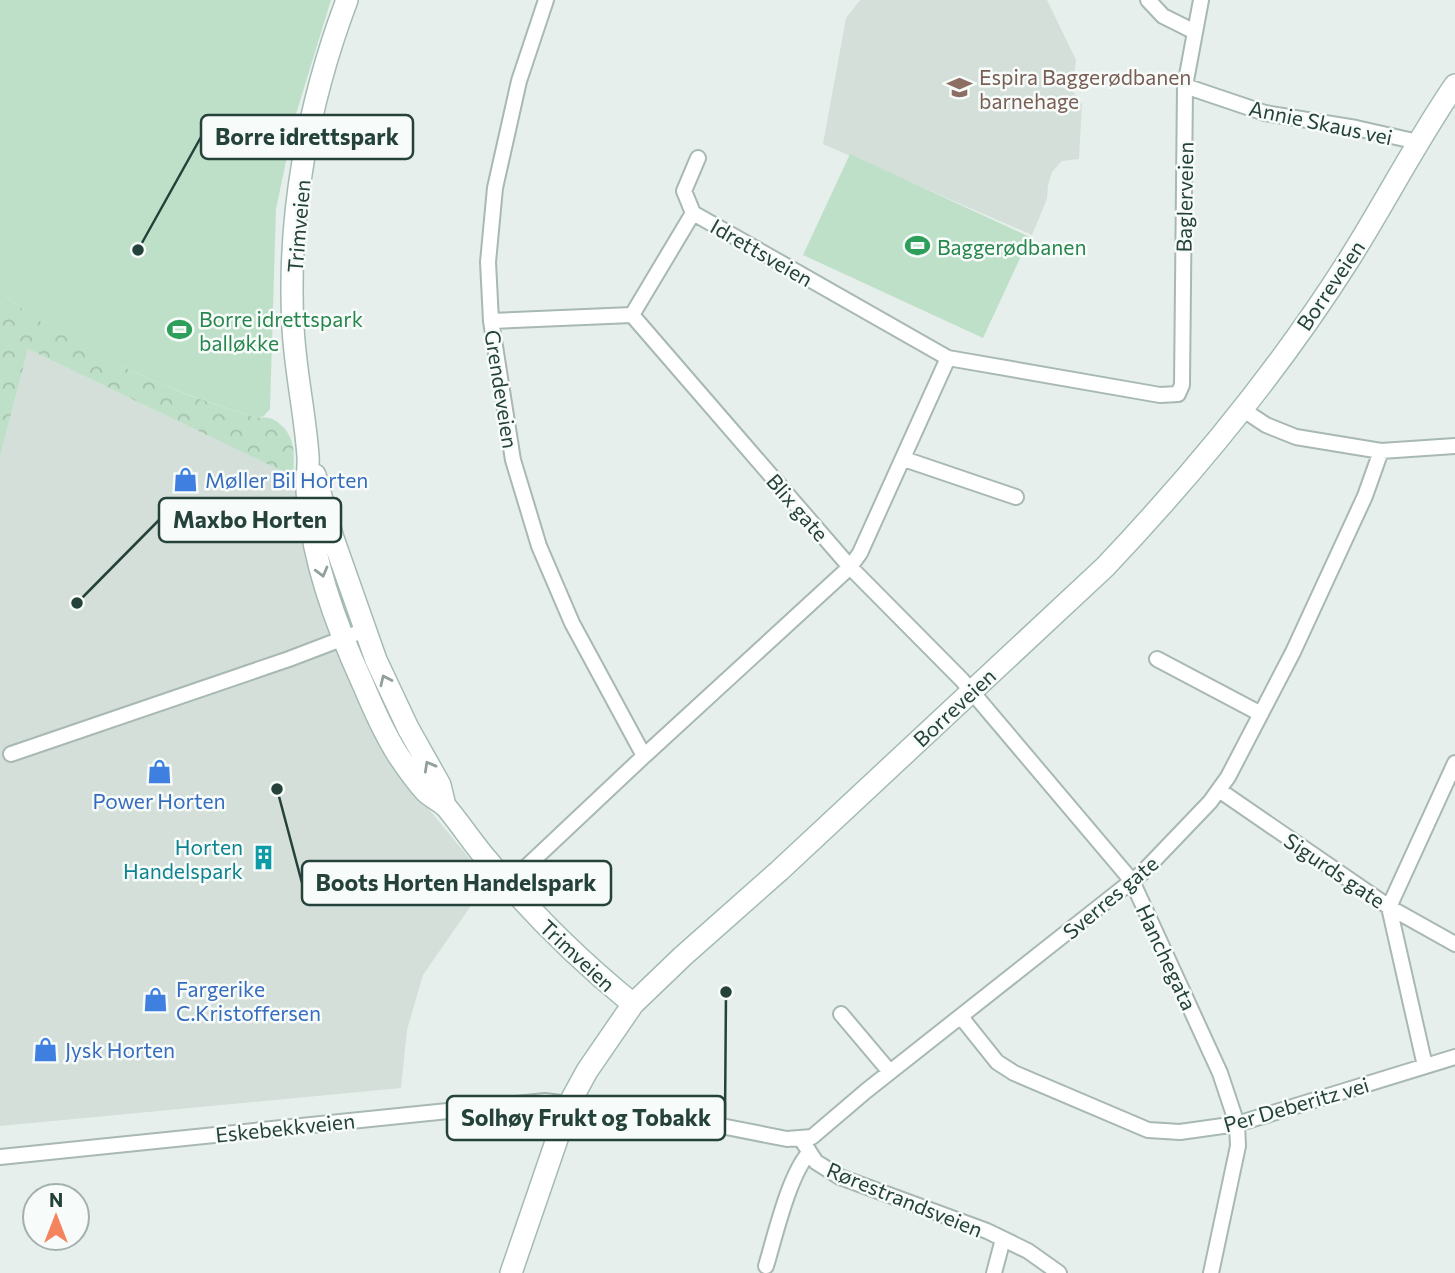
<svg xmlns="http://www.w3.org/2000/svg" width="1455" height="1273" font-family="Commissioner,sans-serif">
  <style>
    .built { fill: #d4dfda }
    .grass { fill: #bfe0c8 }
    .forest { fill: url(#forest-crowns) }
    .lines { fill: none; stroke-linecap: round; stroke-linejoin: round }
    .street-casing { stroke: #a8b8b2; stroke-width: 18 }
    .secondary-casing { stroke: #a4bbb3; stroke-width: 24 }
    .street { stroke: #fff; stroke-width: 14 }
    .secondary { stroke: #fff; stroke-width: 21 }
    .oneway { stroke: #92a09c }
    .labels { text-anchor: middle; dominant-baseline: central; stroke-width: 5; stroke-linejoin: round; paint-order: stroke }
    .education-label { font-size: 21px; fill: #785e54; stroke: #f7fbf9; text-anchor: start }
    .street-label { font-size: 21px; fill: #24423a; stroke: #f7fbf9 }
    .leisure-label { font-size: 21px; fill: #27864d; stroke: #f7fbf9; text-anchor: start }
    .shop-label { font-size: 21px; fill: #366cbe; stroke: #f7fbf9; text-anchor: start }
    .culture-label { font-size: 21px; fill: #0d838f; stroke: #f7fbf9; text-anchor: end }
    .leader { fill: none; stroke: #24423a; stroke-width: 2.5 }
    .callout-dot { fill: #24423a; stroke: #f7fbf9; stroke-width: 2.5 }
    .callout { fill: #f7fbf9; stroke: #24423a; stroke-width: 2.5 }
    .callout-label { font-size: 23px; text-anchor: middle; font-weight: bold; fill: #24423a }
  </style>
  <defs>
    <pattern id="forest-crowns" width="20" height="18" patternUnits="userSpaceOnUse" patternTransform="scale(1.75)"><rect width="20" height="18" fill="#bfe0c8"/><path d="M2 6a3 3 0 1 1 6 0M12 15a3 3 0 1 1 6 0" fill="none" stroke="#a4c1ad"/></pattern>
  </defs>
  <rect width="100%" height="100%" fill="#e6efeb"/>
  <path class="built" d="M860 0H1047L1076 60 1072 90 1082 103 1079 159 1062 161 1052 172 1048 185 1047 199 1032 235 823 144 846 18Z
    M28 349 294 477 308 539 413 790 488 881 423 975 407 1030 401 1088 0 1126V457Z"/>
  <path class="grass" d="M0 0H331L296 114 276 209 270 409 264 416 259 418C185 397 114 366 48 327 31 317 16 303 0 292Z
    M850 154 1030 237 983 338 803 255Z"/>
  <path class="forest" d="M0 292C16 303 31 317 48 326 114 366 184 397 259 418 273 414 289 429 292 443 295 453 293 466 294 477L28 349 0 457Z"/>
  <g class="lines">
    <defs>
      <path id="street" d="M1148 0 1163 16 1195 32
        M1185 86 1265 113 1356 128 1418 142
        M693 213 948 358 1160 395 1178 394 1182 385 1185 86 1201 0
        M693 213 684 191 698 158
        M632 315 850 567 962 680 1132 881 1220 1073 1237 1124 1238 1146 1211 1273
        M632 315 693 213
        M491 321 632 315
        M1242 409 1266 425 1296 437 1381 451 1455 446
        M904 459 1016 497
        M1157 659 1261 714
        M11 754 289 659 365 630
        M644 756 850 567 860 553 948 358
        M1219 790 1389 907 1455 944
        M508 884 644 756 572 623 539 546 513 460 491 321 488 262 495 188 519 81 546 0
        M841 1014 890 1072
        M961 1017 997 1062 1014 1073 1148 1130 1180 1132 1237 1124 1455 1057
        M1425 1066 1389 907 1455 763
        M588 1107 621 1117 706 1123 787 1139 812 1137 866 1091 1142 873 1210 802 1228 777 1293 652 1365 496 1381 451
        M801 1139 816 1162 840 1177 987 1231 1028 1251 1059 1273
        M0 1157 545 1101 569 1104
        M766 1266C775 1236 789 1175 809 1153
        M994 1273 1003 1239"/>
      <path id="secondary" d="M347 0C308 103 287 217 293 327 295 370 305 413 308 456 309 467 306 478 307 490 311 557 335 623 363 684 373 708 384 733 398 755 406 767 415 780 425 791 432 798 441 801 447 808 462 826 474 845 489 862 533 915 580 961 633 1004
        M315 475 333 538 376 660 408 728 440 785 445 806
        M511 1273 569 1104 587 1071 633 1004 683 956 779 871 1105 567C1195 472 1280 369 1350 258 1386 201 1417 140 1455 85"/>
    </defs>
    <use href="#street" class="street-casing"/>
    <use href="#secondary" class="secondary-casing"/>
    <use href="#street" class="street"/>
    <use href="#secondary" class="secondary"/>
  </g>
  <defs><path id="oneway-chevron" d="M-2-3.5L2.5 0L-2 3.5" fill="none" stroke-width="1.6" stroke-linecap="round" stroke-linejoin="round" transform="scale(1.75)"/></defs>
  <g class="oneway">
    <use href="#oneway-chevron" transform="translate(322 572) rotate(75)"/>
    <use href="#oneway-chevron" transform="translate(385 680) rotate(-115)"/>
    <use href="#oneway-chevron" transform="translate(429 766) rotate(-119)"/>
  </g>
  <defs>
    <symbol id="school-bare" viewBox="-9 -9 18 18"><path d="M0-5L7-2L0 1L-7-2ZM-4 1L0 2.5L4 1V4Q0 6-4 4Z" fill="#8d6e63" stroke="#f7fbf9" stroke-width="2.5" paint-order="stroke"/></symbol>
    <symbol id="stadium-bare" viewBox="-9 -9 18 18"><path d="M0-5a6.5 5 0 1 0 0 10a6.5 5 0 1 0 0-10ZM-3.5-1.8h7v3.6h-7Z" fill="#2e9e5b" stroke="#f7fbf9" stroke-width="2.5" paint-order="stroke"/></symbol>
    <symbol id="shop-bare" viewBox="-9 -9 18 18"><path d="M-5-2.5h2.3a2.7 3.5 0 0 1 5.4 0H5L5.5 6h-11ZM-1.5-2.5h3a1.5 2.3 0 0 0-3 0Z" fill="#3f7fe0" stroke="#f7fbf9" stroke-width="2.5" paint-order="stroke"/></symbol>
    <symbol id="building-bare" viewBox="-9 -9 18 18"><path d="M-4-6H4V6H1V3H-1V6H-4ZM-2.5-4.3h1.7v1.8h-1.7ZM.8-4.3h1.7v1.8H.8ZM-2.5-1h1.7V.8h-1.7ZM.8-1h1.7V.8H.8Z" fill="#0f9aa8" stroke="#f7fbf9" stroke-width="2.5" paint-order="stroke"/></symbol>
  </defs>
  <g fill-rule="evenodd">
    <use href="#school-bare" x="942" y="70" width="35" height="35"/>
    <use href="#stadium-bare" x="900" y="228" width="35" height="35"/>
    <use href="#stadium-bare" x="162" y="312" width="35" height="35"/>
    <use href="#shop-bare" x="168" y="462" width="35" height="35"/>
    <use href="#shop-bare" x="142" y="754" width="35" height="35"/>
    <use href="#building-bare" x="246" y="840" width="35" height="35"/>
    <use href="#shop-bare" x="138" y="982" width="35" height="35"/>
    <use href="#shop-bare" x="28" y="1032" width="35" height="35"/>
  </g>
  <g class="labels">
    <g class="education-label">
      <text x="979" y="76">Espira Baggerødbanen<tspan x="979" dy="24">barnehage</tspan></text>
    </g>
    <g class="street-label">
      <text transform="translate(1321 122) rotate(12)">Annie Skaus vei</text>
      <text transform="translate(1184 197) rotate(-89)">Baglerveien</text>
      <text transform="translate(298 226) rotate(-85)">Trimveien</text>
      <text transform="translate(762 252) rotate(30)">Idrettsveien</text>
      <text transform="translate(1330 285) rotate(-56)">Borreveien</text>
      <text transform="translate(502 389) rotate(81)">Grendeveien</text>
      <text transform="translate(798 507) rotate(49)">Blix gate</text>
      <text transform="translate(954 707) rotate(-43)">Borreveien</text>
      <text transform="translate(1335 870) rotate(34)">Sigurds gate</text>
      <text transform="translate(1110 897) rotate(-40)">Sverres gate</text>
      <text transform="translate(578 955) rotate(43)">Trimveien</text>
      <text transform="translate(1167 957) rotate(65)">Hanchegata</text>
      <text transform="translate(1296 1104) rotate(-16)">Per Deberitz vei</text>
      <text transform="translate(285 1127) rotate(-6)">Eskebekkveien</text>
      <text transform="translate(905 1199) rotate(22)">Rørestrandsveien</text>
    </g>
    <g class="leisure-label">
      <text x="937" y="246">Baggerødbanen</text>
      <text x="199" y="318">Borre idrettspark<tspan x="199" dy="24">balløkke</tspan></text>
    </g>
    <g class="shop-label">
      <text x="205" y="479">Møller Bil Horten</text>
      <text x="159" y="800" text-anchor="middle">Power Horten</text>
      <text x="176" y="988">Fargerike<tspan x="176" dy="24">C.Kristoffersen</tspan></text>
      <text x="65" y="1049">Jysk Horten</text>
    </g>
    <g class="culture-label">
      <text x="243" y="846">Horten<tspan x="243" dy="24">Handelspark</tspan></text>
    </g>
  </g>
  <path class="leader" d="M138 250L201 137M77 603L159 520M277 789L302 883M726 992L725 1118"/>
  <g class="callout-dot">
    <circle cx="138" cy="250" r="7"/>
    <circle cx="77" cy="603" r="7"/>
    <circle cx="277" cy="789" r="7"/>
    <circle cx="726" cy="992" r="7"/>
  </g>
  <g class="callout">
    <rect x="201" y="115" width="212" height="44" rx="7"/>
    <rect x="159" y="498" width="182" height="44" rx="7"/>
    <rect x="302" y="861" width="309" height="44" rx="7"/>
    <rect x="447" y="1096" width="278" height="44" rx="7"/>
  </g>
  <g class="callout-label">
    <text x="307" y="145">Borre idrettspark</text>
    <text x="250" y="528">Maxbo Horten</text>
    <text x="456" y="891">Boots Horten Handelspark</text>
    <text x="586" y="1126">Solhøy Frukt og Tobakk</text>
  </g>
  <g transform="translate(56 1217)"><circle r="33" fill="#f7fbf9" stroke="#a3b1ad" stroke-width="2"/>
  <path d="M0-5L12 26L0 18L-12 26Z" fill="#f4845f"/>
  <text y="-10" font-size="19" font-weight="bold" text-anchor="middle" fill="#24423a">N</text>
  </g>
</svg>
